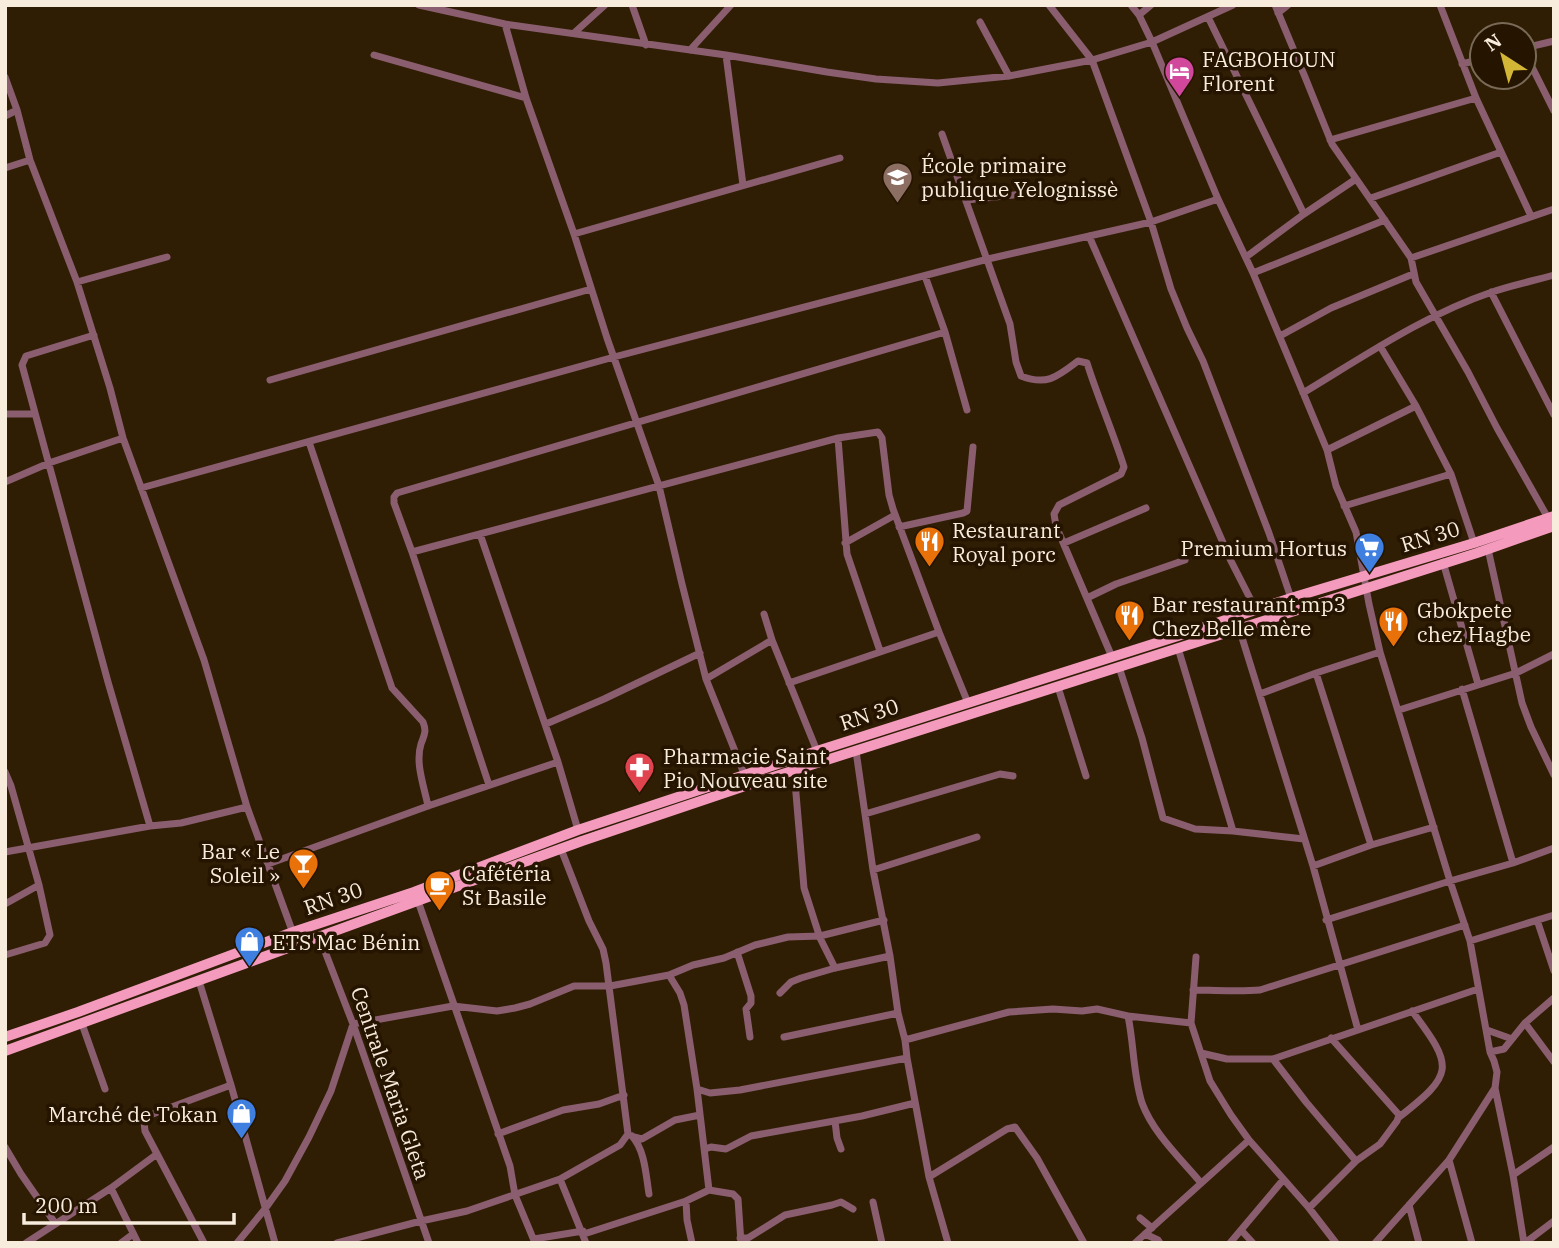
<svg xmlns="http://www.w3.org/2000/svg" width="1559" height="1248" font-family="'IBM Plex Serif',serif">
  <style>
    .lines { fill: none; stroke-linecap: round; stroke-linejoin: round }
    .minor { stroke: #8a5e6f; stroke-width: 7 }
    .primary { stroke: #f49abd; stroke-width: 10 }
    .labels { text-anchor: middle; dominant-baseline: central; stroke-width: 7; stroke-linejoin: round; paint-order: stroke }
    .poi-label { font-size: 21px; fill: #f8ecdd; stroke: #251400; text-anchor: start }
    .street-label { font-size: 21px; fill: #f8ecdd; stroke: #251400 }
  </style>
  <rect width="100%" height="100%" fill="#2f1e04"/>
  <g class="lines">
    <path class="minor" d="M419 5 505 24 726 55 827 72 876 79 938 83 1009 76 1092 60 1152 42 1233 5
      M632 5 646 45
      M1049 5 1092 60 1151 222 1171 289 1187 328 1203 361 1269 533 1291 598
      M1131 5 1139 15 1152 42 1218 199 1253 273 1327 450 1336 486 1356 532 1369 604 1380 652 1450 881 1470 941 1490 1052 1494 1061 1497 1072 1495 1088 1513 1175 1524 1243
      M1275 5 1305 77 1332 144 1411 258 1416 282 1468 372 1497 428 1548 518
      M1440 5 1476 98 1531 216
      M1278 13 1288 5
      M1139 15 1151 5
      M1208 17 1304 214
      M980 22 1009 76
      M505 24 526 98 574 234 607 338 659 486 682 584 706 679 745 776
      M574 33 605 5
      M1524 48 1554 41
      M690 50 731 5
      M1524 51 1554 111
      M374 55 526 98
      M726 55 743 185
      M1462 64 1482 59
      M5 77 17 110 30 160 77 282 110 388 123 438 204 660 247 807 297 944
      M5 116 17 110
      M942 134 1010 324 1016 362 1021 376C1047 386 1057 377 1078 361L1087 363C1098 398 1113 432 1124 467L1121 474 1059 505 1054 514 1056 526 1112 657
      M1330 140 1476 98
      M5 168 30 160
      M1371 198 1501 152
      M967 200 1032 193
      M574 234 840 158
      M1089 236 1231 561 1256 610
      M1246 257 1304 214 1356 179
      M1411 258 1554 209
      M1253 273 1385 220
      M925 276 945 332 967 410
      M77 282 167 257
      M1491 292 1554 415
      M94 335 26 356 22 365 108 682 150 826
      M1280 336 1331 308 1413 274
      M1380 346 1416 406 1451 474 1474 543
      M270 380 591 289
      M1303 393C1363 357 1424 315 1492 292 1512 285 1533 281 1554 275
      M5 414H35
      M838 438 847 554 880 651
      M309 442 392 688 423 722C427 732 424 735 421 744 415 763 424 786 428 806
      M1327 450 1416 406
      M5 482 49 463 123 438
      M141 488 614 357 988 259 1151 222 1218 199
      M1344 506 1451 474
      M899 527 963 513 967 511 973 447
      M480 534 558 762 578 830
      M845 543 895 515
      M1064 543 1146 508
      M1488 549 1522 703 1531 727 1554 775
      M412 552 838 438 878 432 882 438 889 495 893 509 939 632 968 703
      M1443 562 1478 684
      M1087 598 1116 584 1185 560
      M764 614 772 640
      M1239 628 1313 866 1358 1030
      M1178 648 1233 831
      M1119 667 1142 738 1163 818 1195 829 1233 831 1304 839
      M1316 673 1371 845
      M706 679 772 640 817 751
      M789 683 939 632
      M1058 687 1086 776
      M1462 689 1513 863
      M1260 694 1316 673 1380 652
      M1399 710 1516 673 1554 654
      M546 724 604 699 700 653
      M856 751 873 870 890 956 898 1013 905 1040 907 1058 929 1177 948 1243
      M794 770 804 888 820 938 835 968
      M5 772 11 786 39 885 50 935 45 943 5 955
      M489 785 412 552 394 503V497L397 493 945 332
      M865 814 1000 774 1013 776
      M5 852 150 826 181 823 247 807
      M268 864 428 806 558 762
      M1313 866 1371 845 1434 827
      M873 870 977 837
      M418 901 510 1166 515 1195 535 1243
      M5 904 39 885
      M1326 920 1450 881 1513 863 1554 848
      M1537 920 1554 971
      M319 936 353 1024 429 1243
      M1470 941 1554 915
      M737 952 751 996V1003L746 1009 750 1037
      M1196 957 1191 1023 1210 1081 1231 1115 1249 1140 1309 1208 1336 1243
      M669 975 680 993 684 1005 697 1089 709 1190
      M199 981 231 1085 275 1243
      M1193 990C1216 990 1238 992 1260 990L1465 925
      M780 993 791 982 801 978 835 968 890 956
      M1191 1023 1128 1016C1134 1044 1133 1075 1142 1103 1153 1133 1181 1159 1201 1183
      M1525 1023 1554 1062
      M82 1024 105 1089
      M1487 1030 1512 1039
      M784 1037 898 1013
      M1331 1038 1400 1116
      M905 1040 1009 1012 1053 1009 1082 1011 1097 1009 1128 1016
      M1490 1052 1504 1049 1525 1023 1554 998
      M1201 1053 1227 1059H1273L1478 989
      M1273 1059 1306 1102 1356 1161
      M697 1089 710 1093 740 1090 907 1058
      M835 1121 837 1138 841 1149
      M498 1134 563 1110 599 1104 624 1095
      M632 1136C645 1150 646 1176 649 1194
      M634 1137 642 1139 675 1120 700 1115
      M5 1147 21 1174 55 1223
      M705 1149 711 1147 726 1149 751 1136 862 1116 915 1103
      M1449 1160 1472 1243
      M1513 1175 1554 1147
      M929 1177 1007 1129 1015 1127 1037 1158 1084 1243
      M560 1179 586 1243
      M111 1188 138 1243
      M686 1201 687 1220 692 1243
      M873 1202 882 1243
      M1409 1205 1419 1243
      M1309 1208 1356 1161 1380 1144 1397 1121 1398 1118C1454 1074 1455 1068 1412 1011
      M1140 1218 1152 1228
      M1241 1230 1253 1243
      M584 1234 686 1201 709 1190 733 1194 738 1199 741 1243
      M1145 1234 1158 1240 1160 1243
      M740 1238H748L785 1215 832 1205 841 1202 853 1209
      M534 1239 583 1231
      M26 1243 111 1188 157 1154
      M121 1243 133 1234
      M204 1243 145 1131 144 1122 150 1115 231 1085
      M237 1243 265 1209 285 1181 309 1137 331 1091 353 1024 453 1006 497 1011 515 1008 530 1004 574 986H610L669 975 693 965 724 958 755 945 788 937 820 936 884 920
      M337 1243 421 1221 467 1211 560 1179 620 1145 628 1134 606 963 603 949 589 921 561 849
      M1135 1243 1249 1140
      M1230 1243 1283 1180
      M1375 1243 1449 1160 1495 1088
      M1525 1243 1554 1221"/>
    <path class="primary" d="M5 1037 78 1012 293 932 414 892 578 830 817 751 1178 636 1291 598 1474 543 1554 516
      M5 1051 582 841 748 785 1477 553 1554 526"/>
  </g>
  <defs>
    <symbol id="hotel-pin" viewBox="-11 -11 22 30"><path d="M0 17L-7.5 6A9.5 9.5 0 1 1 7.5 6Z" fill="#d1479c" stroke="#251400"/><path d="M-6-4.5h1.5V1H6V5H4.5V3h-9V5H-6ZM-4 0a1.8 1.8 0 1 1 3.6 0ZM.5 0V-2.5h3Q6-2.5 6 0Z" fill="#fff"/></symbol>
    <symbol id="school-pin" viewBox="-11 -11 22 30"><path d="M0 17L-7.5 6A9.5 9.5 0 1 1 7.5 6Z" fill="#8d6e63" stroke="#251400"/><path d="M0-5L7-2L0 1L-7-2ZM-4 1L0 2.5L4 1V4Q0 6-4 4Z" fill="#fff"/></symbol>
    <symbol id="restaurant-pin" viewBox="-11 -11 22 30"><path d="M0 17L-7.5 6A9.5 9.5 0 1 1 7.5 6Z" fill="#e8710a" stroke="#251400"/><path d="M-5-6h1v4h1v-4h1v4h1v-4h1v5L-1.5 .5V6h-2V.5L-5-1ZM5-6V6H3V1.5H1.5Q1.5-4 5-6Z" fill="#fff"/></symbol>
    <symbol id="supermarket-pin" viewBox="-11 -11 22 30"><path d="M0 17L-7.5 6A9.5 9.5 0 1 1 7.5 6Z" fill="#3f7fe0" stroke="#251400"/><path d="M-6-5.5h2.5l.6 2H6L4.5 2H-2.5L-4.4-4H-6ZM-1.5 3.2a1.3 1.3 0 1 0 .1 0ZM3 3.2a1.3 1.3 0 1 0 .1 0Z" fill="#fff"/></symbol>
    <symbol id="pharmacy-pin" viewBox="-11 -11 22 30"><path d="M0 17L-7.5 6A9.5 9.5 0 1 1 7.5 6Z" fill="#e0444e" stroke="#251400"/><path d="M-2-6h4v4h4v4h-4v4h-4v-4h-4v-4h4Z" fill="#fff"/></symbol>
    <symbol id="bar-pin" viewBox="-11 -11 22 30"><path d="M0 17L-7.5 6A9.5 9.5 0 1 1 7.5 6Z" fill="#e8710a" stroke="#251400"/><path d="M-6-5H6L.8 .8V4.5H3.5V6h-7V4.5H-.8V.8Z" fill="#fff"/></symbol>
    <symbol id="cafe-pin" viewBox="-11 -11 22 30"><path d="M0 17L-7.5 6A9.5 9.5 0 1 1 7.5 6Z" fill="#e8710a" stroke="#251400"/><path d="M-5.5-4.5H6V0H3Q3 3.5 0 3.5H-2.5Q-5.5 3.5-5.5 0ZM3-3.2v2h1.7v-2ZM-6 4.5H4V6H-6Z" fill="#fff"/></symbol>
    <symbol id="shop-pin" viewBox="-11 -11 22 30"><path d="M0 17L-7.5 6A9.5 9.5 0 1 1 7.5 6Z" fill="#3f7fe0" stroke="#251400"/><path d="M-5-2.5h2.3a2.7 3.5 0 0 1 5.4 0H5L5.5 6h-11ZM-1.5-2.5h3a1.5 2.3 0 0 0-3 0Z" fill="#fff"/></symbol>
  </defs>
  <g fill-rule="evenodd">
    <use href="#hotel-pin" x="1162" y="54" width="35" height="47"/>
    <use href="#school-pin" x="880" y="160" width="35" height="47"/>
    <use href="#restaurant-pin" x="912" y="524" width="35" height="47"/>
    <use href="#supermarket-pin" x="1352" y="530" width="35" height="47"/>
    <use href="#restaurant-pin" x="1112" y="598" width="35" height="47"/>
    <use href="#restaurant-pin" x="1376" y="604" width="35" height="47"/>
    <use href="#pharmacy-pin" x="622" y="750" width="35" height="47"/>
    <use href="#bar-pin" x="286" y="846" width="35" height="47"/>
    <use href="#cafe-pin" x="422" y="868" width="35" height="47"/>
    <use href="#shop-pin" x="232" y="924" width="35" height="47"/>
    <use href="#shop-pin" x="224" y="1096" width="35" height="47"/>
  </g>
  <g class="labels">
    <g class="poi-label">
      <text x="1202" y="59">FAGBOHOUN<tspan x="1202" dy="24">Florent</tspan></text>
      <text x="921" y="165">École primaire<tspan x="921" dy="24">publique Yelognissè</tspan></text>
      <text x="952" y="530">Restaurant<tspan x="952" dy="24">Royal porc</tspan></text>
      <text x="1347" y="548" text-anchor="end">Premium Hortus</text>
      <text x="1152" y="604">Bar restaurant mp3<tspan x="1152" dy="24">Chez Belle mère</tspan></text>
      <text x="1417" y="610">Gbokpete<tspan x="1417" dy="24">chez Hagbe</tspan></text>
      <text x="663" y="756">Pharmacie Saint<tspan x="663" dy="24">Pio Nouveau site</tspan></text>
      <text x="280" y="851" text-anchor="end">Bar « Le<tspan x="280" dy="24">Soleil »</tspan></text>
      <text x="462" y="873">Cafétéria<tspan x="462" dy="24">St Basile</tspan></text>
      <text x="272" y="942">ETS Mac Bénin</text>
      <text x="218" y="1114" text-anchor="end">Marché de Tokan</text>
    </g>
    <g class="street-label">
      <text transform="translate(1430 536) rotate(-17)">RN 30</text>
      <text transform="translate(869 714) rotate(-18)">RN 30</text>
      <text transform="translate(333 898) rotate(-19)">RN 30</text>
      <text transform="translate(391 1083) rotate(71)">Centrale Maria Gleta</text>
    </g>
  </g>
  <rect width="1559" height="1248" fill="none" stroke="#f8ecdd" stroke-width="14"/>
  <g transform="translate(1503 56) rotate(324)"><circle r="33" fill="#251400" stroke="#796a58" stroke-width="2"/>
  <path d="M0-5L12 26L0 18L-12 26Z" fill="#d3b635"/>
  <text y="-10" font-size="19" font-weight="bold" text-anchor="middle" fill="#f8ecdd">N</text>
  </g>
  <path d="M24 1213v10h210v-10" fill="none" stroke="#f8ecdd" stroke-width="3.5"/>
  <text x="35" y="1213" font-size="21" fill="#f8ecdd" stroke="#251400" stroke-width="5" paint-order="stroke">200 m</text>
</svg>
